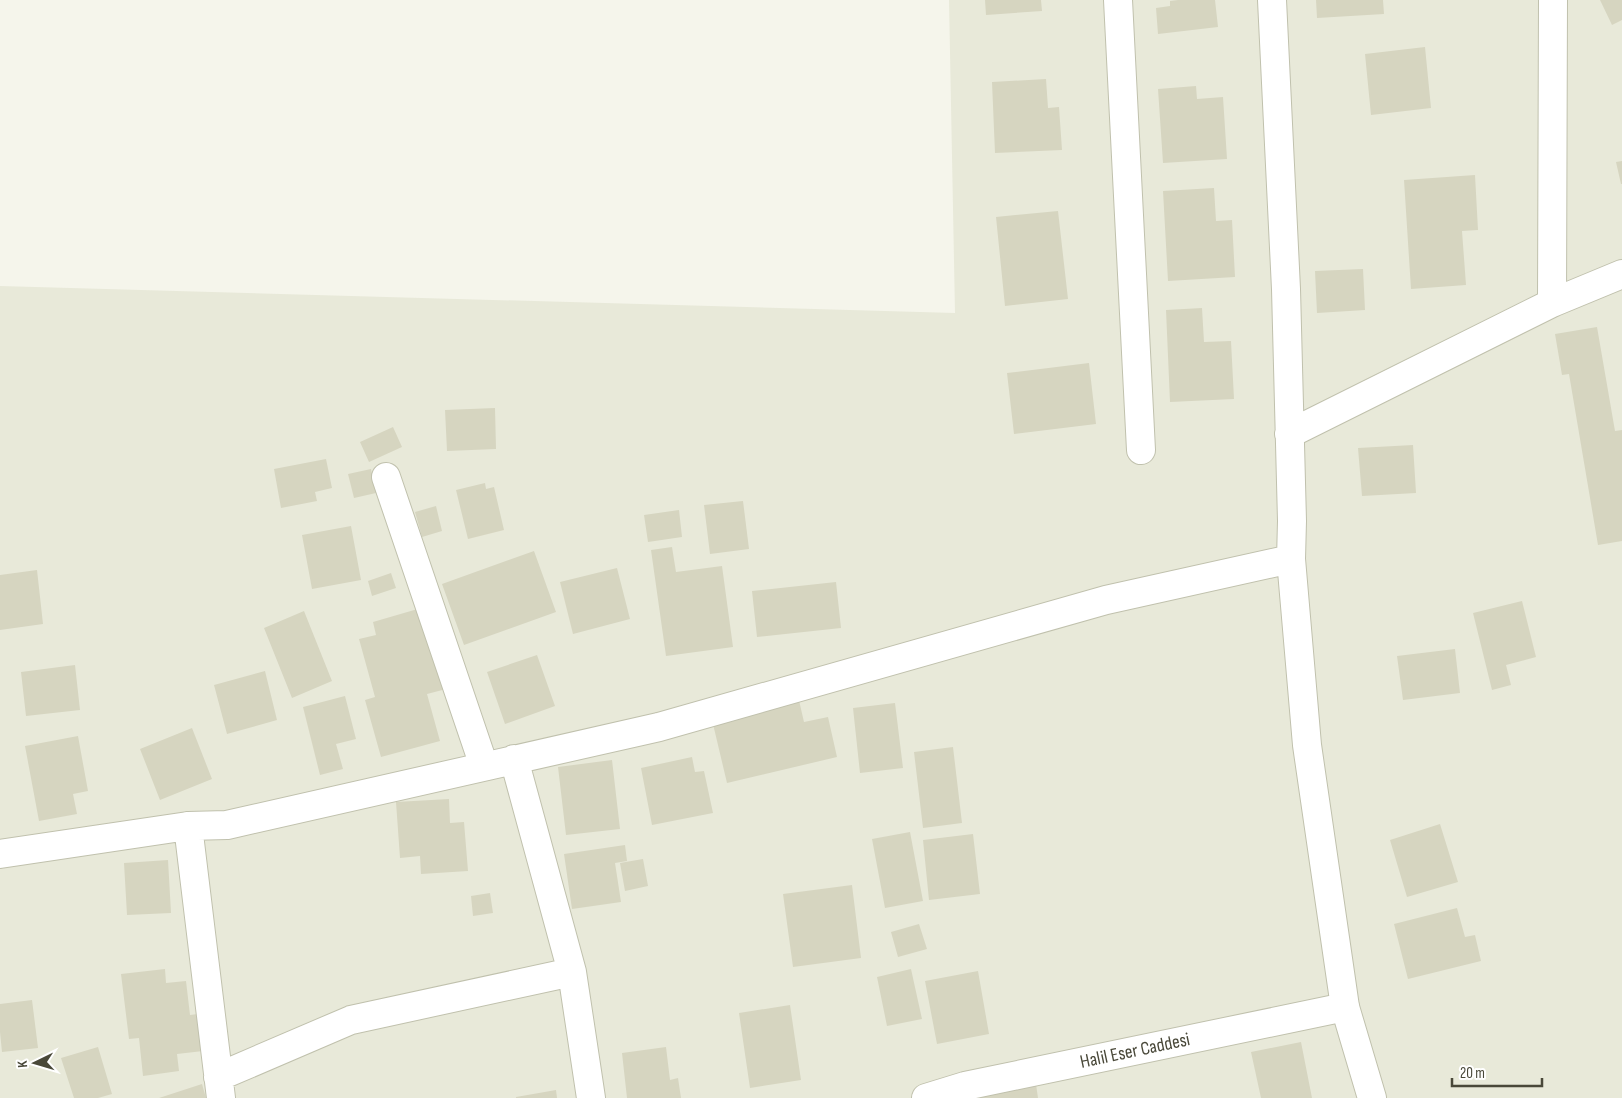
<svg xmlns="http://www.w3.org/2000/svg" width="1622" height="1098" font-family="'Sofia Sans Condensed',sans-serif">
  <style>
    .residential { fill: #e8e9d9 }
    .building { fill: #d6d5c0 }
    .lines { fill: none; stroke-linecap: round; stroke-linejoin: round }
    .minor-casing { stroke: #c0c1ad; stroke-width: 30 }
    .tertiary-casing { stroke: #c0c1ad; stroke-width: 30 }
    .minor { stroke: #fff; stroke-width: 28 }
    .tertiary { stroke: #fff; stroke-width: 28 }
    .labels { text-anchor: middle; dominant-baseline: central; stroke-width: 4; stroke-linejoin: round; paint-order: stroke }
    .street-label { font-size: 19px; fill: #494839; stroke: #fff }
  </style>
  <rect width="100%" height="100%" fill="#f5f5eb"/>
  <path class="residential" d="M949 0H1622V1098H0V286L955 313Z"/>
  <path class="building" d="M985 0H1041L1042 11 986 15Z
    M1178 0H1215L1218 27 1158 34 1156 8 1170 6V1Z
    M1316 0H1383L1384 14 1317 18Z
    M1600 0H1622V20L1612 25Z
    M1425 47 1431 108 1371 115 1365 54Z
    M1046 79 1048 108 1059 107 1062 150 995 153 992 82Z
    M1196 86 1197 99 1223 97 1227 159 1163 163 1158 89Z
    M1622 161V184H1621L1616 162Z
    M1475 175 1478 230 1462 231 1466 285 1411 289 1404 180Z
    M1214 188 1216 221 1232 220 1235 277 1168 281 1163 191Z
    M1058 211 1068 299 1005 306 996 217Z
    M1363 269 1365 310 1317 313 1315 271Z
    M1202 308 1204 342 1231 341 1234 399 1170 402 1166 310Z
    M1597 327 1615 431 1622 430V541L1598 545 1569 374 1562 375 1555 334Z
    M1089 363 1096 424 1014 434 1007 373Z
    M495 408 496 449 447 451 445 410Z
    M393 427 402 447 369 462 360 442Z
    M1413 445 1416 493 1362 496 1358 448Z
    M326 459 332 488 315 492 317 501 281 508 274 469Z
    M371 469 376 493 354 498 348 474Z
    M485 483 486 489 494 487 504 530 468 539 456 490Z
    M743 501 749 549 710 554 704 505Z
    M436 506 442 531 422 537 415 512Z
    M679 510 682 537 648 542 644 515Z
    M351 526 361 580 312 589 302 535Z
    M672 547 676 572 722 566 733 647 666 656 651 550Z
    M534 551 556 612 464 645 442 584Z
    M617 568 630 619 573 634 560 582Z
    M37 570 43 624 0 630V575Z
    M391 573 396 588 372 596 368 581Z
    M836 582 841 628 757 637 752 591Z
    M1522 601 1536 657 1506 665 1511 685 1492 690 1473 613Z
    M428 606 450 688 427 694 440 741 381 757 365 700 375 697 359 639 376 635 373 622Z
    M304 611 332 681 292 698 264 628Z
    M1455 649 1460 693 1403 700 1397 656Z
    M537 655 555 706 505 724 487 672Z
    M75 665 80 710 26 716 21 672Z
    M265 671 277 720 227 734 214 685Z
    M345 696 356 739 336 744 343 769 320 775 303 707Z
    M798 696 804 722 828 717 837 757 727 783 713 724 755 714 753 706Z
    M895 703 903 768 860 773 853 708Z
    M192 728 212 779 160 800 140 749Z
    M78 736 88 791 73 794 77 814 39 821 25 746Z
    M953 747 962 823 923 828 914 752Z
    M692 757 695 772 704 771 713 813 652 825 641 768Z
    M612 760 620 829 566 835 558 767Z
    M449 799 450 823 464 822 468 871 421 874 420 856 400 858 396 802Z
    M1440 824 1458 882 1407 897 1390 840Z
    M910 832 923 901 885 908 872 839Z
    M973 834 980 894 929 900 923 840Z
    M625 845 627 861 615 863 621 902 572 909 564 854Z
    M643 859 648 886 625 891 620 863Z
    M168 860 171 913 127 915 124 863Z
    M852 885 861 958 793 967 783 894Z
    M490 893 493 913 473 916 471 896Z
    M1457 908 1465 937 1475 935 1481 961 1408 979 1394 924Z
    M919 924 927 949 898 957 891 932Z
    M165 969 166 983 186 981 190 1015 198 1014 203 1051 177 1054 179 1071 143 1076 139 1038 129 1039 121 974Z
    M911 969 922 1019 887 1026 877 977Z
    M978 971 989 1034 937 1044 925 981Z
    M32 1000 38 1048 2 1052 0 1032V1004Z
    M790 1005 801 1080 750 1088 739 1013Z
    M1301 1042 1312 1098H1261L1251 1052Z
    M98 1047 112 1094 98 1098H74L61 1058Z
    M666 1047 670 1080 678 1078 681 1098H627L622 1053Z
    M202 1084 206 1098H159Z
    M1036 1084 1038 1098H979L978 1090Z
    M556 1090 557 1098H516V1097Z"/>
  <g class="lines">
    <defs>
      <path id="minor" d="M1118 0 1141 450
        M1272 0 1286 289 1292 521 1291 559 1307 745 1345 1007 1372 1098
        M1552 303 1553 0
        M1289 434 1552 303 1622 274
        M386 477 484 766
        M514 759 572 972 591 1098
        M188 826 221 1098
        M0 854 188 826 227 825 659 727 1106 600 1291 559
        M218 1077 351 1020 572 972"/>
      <path id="tertiary" d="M926 1098 965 1086 1345 1007"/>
    </defs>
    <use href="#minor" class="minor-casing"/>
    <use href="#tertiary" class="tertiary-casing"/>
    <use href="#minor" class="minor"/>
    <use href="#tertiary" class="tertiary"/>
  </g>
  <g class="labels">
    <g class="street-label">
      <text transform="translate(1135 1051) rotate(-12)">Halil Eser Caddesi</text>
    </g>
  </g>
  <g transform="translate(35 1063) rotate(265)" stroke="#ffffff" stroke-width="4" paint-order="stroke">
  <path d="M0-4L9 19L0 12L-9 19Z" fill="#494839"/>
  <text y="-8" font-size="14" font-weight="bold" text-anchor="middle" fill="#494839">K</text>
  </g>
  <path d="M1452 1078v8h90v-8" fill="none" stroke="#494839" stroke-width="2.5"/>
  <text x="1460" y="1078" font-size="15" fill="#494839" stroke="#ffffff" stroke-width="4" paint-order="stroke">20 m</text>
</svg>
